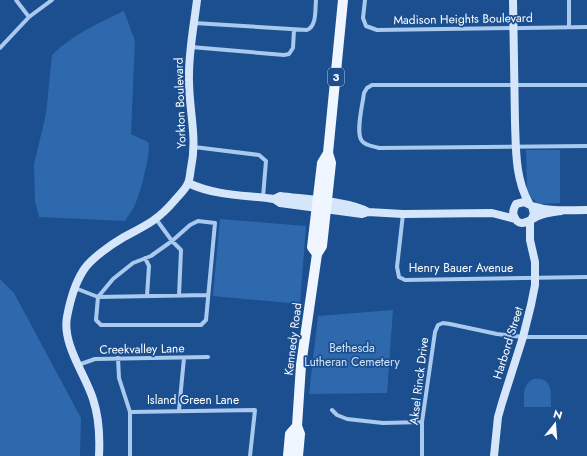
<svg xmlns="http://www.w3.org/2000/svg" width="587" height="456" font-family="Jost,sans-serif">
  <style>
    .green { fill: #2e69ad }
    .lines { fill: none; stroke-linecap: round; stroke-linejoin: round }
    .street { stroke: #a9c9ee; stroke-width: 4 }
    .secondary { stroke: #d6e6fa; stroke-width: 8 }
    .primary { stroke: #f0f6ff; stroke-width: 10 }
    .labels { text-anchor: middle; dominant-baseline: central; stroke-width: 3.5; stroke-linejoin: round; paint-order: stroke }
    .shield { fill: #1b4f8f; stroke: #bbcadd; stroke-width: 1 }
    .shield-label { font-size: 11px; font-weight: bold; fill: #fff }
    .street-label { font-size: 12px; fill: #fff; stroke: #1b4f8f }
    .park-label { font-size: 12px; fill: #cfe3fa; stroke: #1b4f8f }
  </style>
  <rect width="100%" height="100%" fill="#1b4f8f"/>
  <path class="green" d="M124 11 135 41 131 134 148 142C152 151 139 198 134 207 131 212 128 216 125 221L39 217 35 201 34 164 46 114 52 55C72 35 98 23 124 11Z
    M526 150H560V203L538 204 529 195 527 190Z
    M220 219 306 226 300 304 213 296Z
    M0 279 14 293 81 418 80 456H0Z
    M393 310 387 393 309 394 318 316Z
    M533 379C553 377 551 392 551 407H524C524 396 522 385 533 379Z"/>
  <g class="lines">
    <path class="street" d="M16 0 29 17
      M365 0 363 18 366 26 377 30 587 27
      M569 0V27
      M194 23 307 30C317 26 315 9 316 0
      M191 47 284 55 289 54 293 48 294 30
      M0 48 29 17 52 0
      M587 85H372L367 88 364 93C363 103 355 133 362 141 366 146 373 146 379 148L587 146
      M194 147 259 155 266 161 263 197
      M403 214 397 267 399 277 405 280 587 277
      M156 219 172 241 181 250 179 296
      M198 221 215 223 206 320 201 325H101L96 320 98 297 113 279 133 263 151 256 172 241 190 225Z
      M145 258 149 266 147 296
      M75 288 98 297 208 295
      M118 358 119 378 130 412V456
      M78 365 95 359 208 357
      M179 410 184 358
      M332 410 337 415 347 419 383 423 422 422
      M130 412 255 410 250 456
      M422 456V422L435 332 438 325 443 323 450 324 497 334 523 337H587"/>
    <path class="secondary" d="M513 0C514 41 514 82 515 122 516 149 515 179 529 203
      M188 183C216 196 244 195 274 199L280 203 362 214 368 212 403 214 492 213 515 219
      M274 199 280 196C302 199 350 201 368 212
      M532 206C550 212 568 210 587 210
      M531 220 534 214 532 206 524 202 516 204C514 208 512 212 514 216 519 230 531 219 538 216 545 213 554 212 561 211
      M99 456C100 437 99 417 93 399 85 374 62 344 67 317 70 301 74 285 83 271 90 259 112 244 124 237 147 225 158 220 175 200 179 195 186 189 188 183 190 179 190 173 191 168 198 136 188 108 189 75 189 50 194 25 197 0
      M494 456 498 417 502 403 523 337 531 305 535 285V262L530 240V221"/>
    <path class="primary" d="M317 254 312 247 322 163 328 153
      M288 456 290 434 297 426
      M298 456 300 434 297 426 301 365 317 254 322 246 331 163 328 153 343 0"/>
  </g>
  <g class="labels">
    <rect class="shield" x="328" y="68" width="16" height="18" rx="3"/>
    <g class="shield-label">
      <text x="336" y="77">3</text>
    </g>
    <g class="street-label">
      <text transform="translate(463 19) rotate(-1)">Madison Heights Boulevard</text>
      <text transform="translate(180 103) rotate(-92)">Yorkton Boulevard</text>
      <text x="461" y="268">Henry Bauer Avenue</text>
      <text transform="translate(293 339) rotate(-83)">Kennedy Road</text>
      <text transform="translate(508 343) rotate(-73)">Harbord Street</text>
      <text transform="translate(142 349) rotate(-1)">Creekvalley Lane</text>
      <text transform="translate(419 381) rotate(-83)">Aksel Rinck Drive</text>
      <text x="193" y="400">Island Green Lane</text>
    </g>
    <g class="park-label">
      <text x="352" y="348">Bethesda<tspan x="352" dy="14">Lutheran Cemetery</tspan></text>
    </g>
  </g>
  <g transform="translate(555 424) rotate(17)" stroke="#1b4f8f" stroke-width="3" paint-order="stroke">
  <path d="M0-3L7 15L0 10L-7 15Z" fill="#ffffff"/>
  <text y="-6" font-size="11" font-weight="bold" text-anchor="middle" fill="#ffffff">N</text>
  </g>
</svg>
